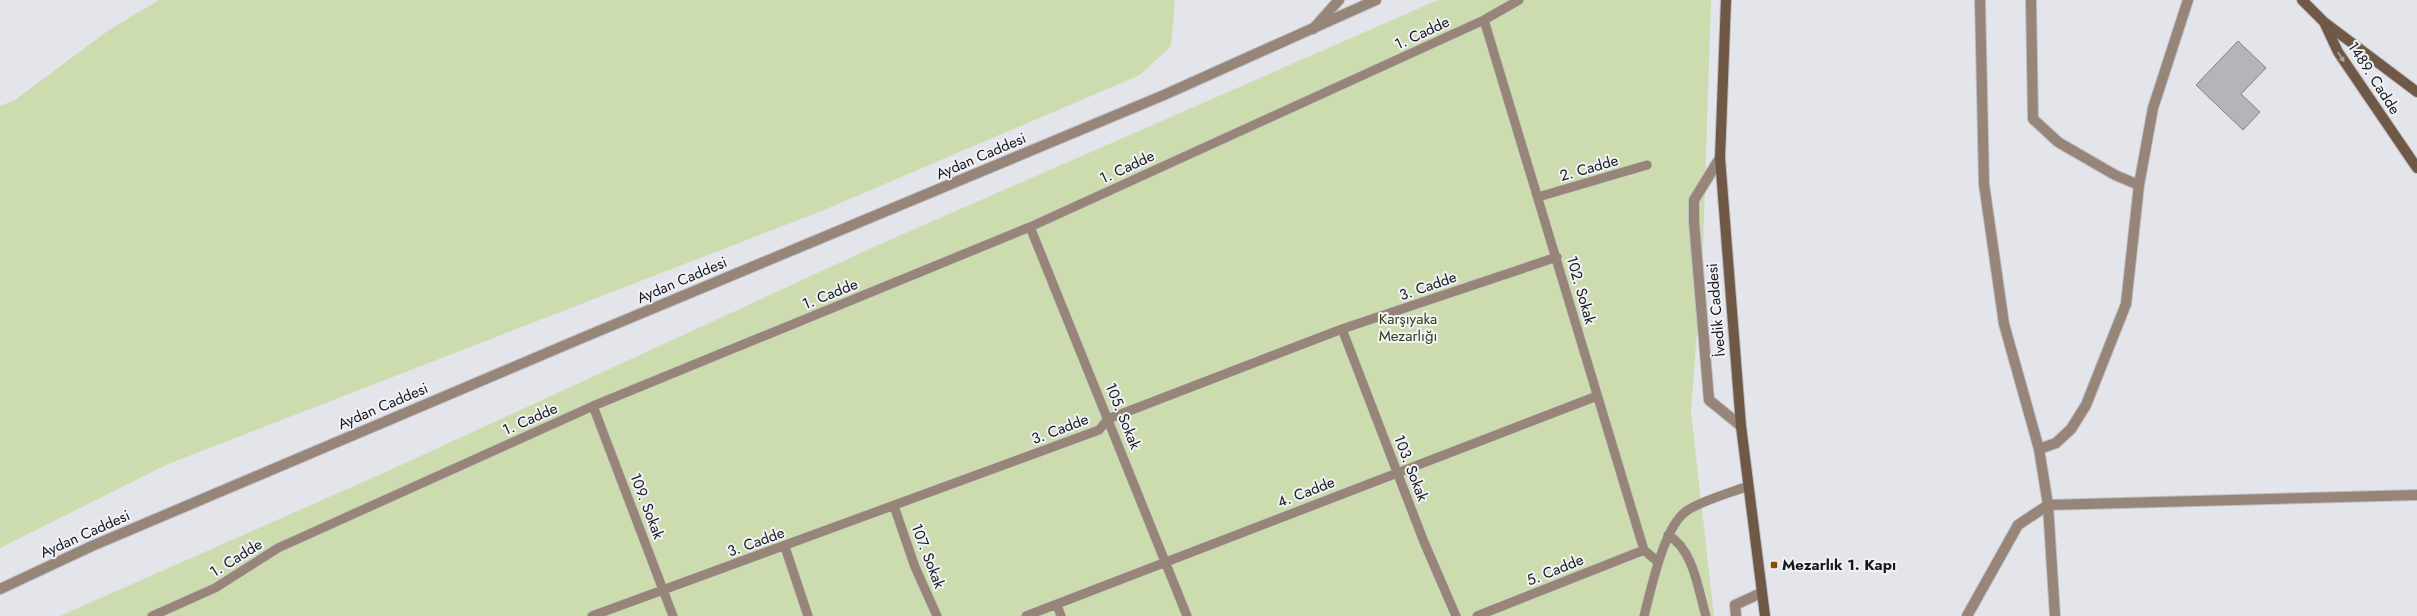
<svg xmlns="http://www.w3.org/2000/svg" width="2417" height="616" font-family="Jost,sans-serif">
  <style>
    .green { fill: #cddcae }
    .building { fill: #b6b3b9; stroke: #848187 }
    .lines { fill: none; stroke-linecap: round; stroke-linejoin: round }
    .service-casing { stroke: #bfbfc6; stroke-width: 10 }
    .minor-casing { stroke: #bfbfc6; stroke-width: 12 }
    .tertiary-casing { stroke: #bfbfc6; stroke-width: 12 }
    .secondary-casing { stroke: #bfbfc6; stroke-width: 12 }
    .service { stroke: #968578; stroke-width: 9 }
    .minor { stroke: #968578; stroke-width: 10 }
    .tertiary { stroke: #968578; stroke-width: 10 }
    .secondary { stroke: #705846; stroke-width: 10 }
    .oneway { fill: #b0a59f }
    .poi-dot { fill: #8a5106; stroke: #f1f2f8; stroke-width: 1.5 }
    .labels { text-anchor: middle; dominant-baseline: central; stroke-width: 4; stroke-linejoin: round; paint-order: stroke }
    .street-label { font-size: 15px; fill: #18191b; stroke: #f1f2f8 }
    .park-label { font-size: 15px; fill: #34400d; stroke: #f1f2f8 }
    .poi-label { font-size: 15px; font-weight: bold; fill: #18191b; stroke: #f1f2f8; text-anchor: start }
  </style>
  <rect width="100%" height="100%" fill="#e4e4eb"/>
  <path class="green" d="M159 0H1174L1175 2 1171 46 1140 75 824 210 168 464 0 548V106L15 100 109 30Z
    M1438 0H1711L1703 248 1691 412 1714 616H60L388 471 876 246Z"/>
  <path class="building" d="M2238 41 2266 68 2241 94 2260 112 2243 130 2196 85Z"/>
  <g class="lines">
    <defs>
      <path id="service" d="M1484 20 1644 550 1658 562
        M1538 197 1647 165
        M1030 227 1187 616
        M1342 329 1424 542 1456 616
        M593 406 673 616
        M894 506 915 567 937 616
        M1668 535C1694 550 1698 590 1706 616
        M785 547 808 616
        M1057 605 1061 616
        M152 616 215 588 278 548 593 406 1030 227 1484 20 1519 0
        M592 616 1099 430 1108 419 1342 329 1557 257
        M1026 616 1597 396
        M1477 616 1644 550
        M1644 616C1651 590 1664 524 1688 510 1704 500 1730 493 1748 486"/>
      <path id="minor" d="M2031 0 2033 119 2058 142 2115 175 2139 185
        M1313 29 1339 0
        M2048 505 2417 495"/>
      <path id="tertiary" d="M1980 0 1984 184 2004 324 2039 449 2048 505 2055 616
        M1720 158 1694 200V222L1709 400 1741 426
        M2039 449 2056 443 2071 429 2086 405 2126 304 2139 185 2153 108 2188 0
        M0 589 92 546 582 338 1164 95 1376 0
        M1736 616 1735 605 1761 593
        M1967 616 2018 525 2048 505"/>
      <path id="secondary" d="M1726 0 1720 158 1741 426 1765 616
        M2302 0 2324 22 2417 92
        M2324 22 2338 52 2417 168"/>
    </defs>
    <use href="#service" class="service-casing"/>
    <use href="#minor" class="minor-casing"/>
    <use href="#tertiary" class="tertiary-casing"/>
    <use href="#secondary" class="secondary-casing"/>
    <use href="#service" class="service"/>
    <use href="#minor" class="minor"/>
    <use href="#tertiary" class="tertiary"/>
    <use href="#secondary" class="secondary"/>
  </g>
  <defs><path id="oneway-solid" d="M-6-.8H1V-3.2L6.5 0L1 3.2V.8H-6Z"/></defs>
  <use class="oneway" href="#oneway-solid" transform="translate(2341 57) rotate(57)"/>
  <rect class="poi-dot" x="1770" y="561" width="8" height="8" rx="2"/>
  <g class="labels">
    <g class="street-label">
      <text transform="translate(1422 33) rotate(-25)">1. Cadde</text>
      <text transform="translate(2374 78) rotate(57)">1489. Cadde</text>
      <text transform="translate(981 156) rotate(-23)">Aydan Caddesi</text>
      <text transform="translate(1127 167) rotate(-25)">1. Cadde</text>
      <text transform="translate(1589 168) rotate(-16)">2. Cadde</text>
      <text transform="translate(682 280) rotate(-23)">Aydan Caddesi</text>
      <text transform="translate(1428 286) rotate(-19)">3. Cadde</text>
      <text transform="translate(1581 290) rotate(74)">102. Sokak</text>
      <text transform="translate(830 294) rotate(-22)">1. Cadde</text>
      <text transform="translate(1716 310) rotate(-95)">İvedik Caddesi</text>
      <text transform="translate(383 406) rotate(-23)">Aydan Caddesi</text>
      <text transform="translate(1123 416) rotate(68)">105. Sokak</text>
      <text transform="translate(530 419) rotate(-24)">1. Cadde</text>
      <text transform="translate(1060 429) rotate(-21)">3. Cadde</text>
      <text transform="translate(1411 468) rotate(69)">103. Sokak</text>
      <text transform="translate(1306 492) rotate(-21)">4. Cadde</text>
      <text transform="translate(647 506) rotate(69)">109. Sokak</text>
      <text transform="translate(85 534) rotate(-24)">Aydan Caddesi</text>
      <text transform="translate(756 542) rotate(-20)">3. Cadde</text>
      <text transform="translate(928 556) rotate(69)">107. Sokak</text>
      <text transform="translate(236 558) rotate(-32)">1. Cadde</text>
      <text transform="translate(1555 570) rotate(-22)">5. Cadde</text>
    </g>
    <g class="park-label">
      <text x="1408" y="319">Karşıyaka<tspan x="1408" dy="17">Mezarlığı</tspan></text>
    </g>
    <g class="poi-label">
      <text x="1782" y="565">Mezarlık 1. Kapı</text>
    </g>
  </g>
</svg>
